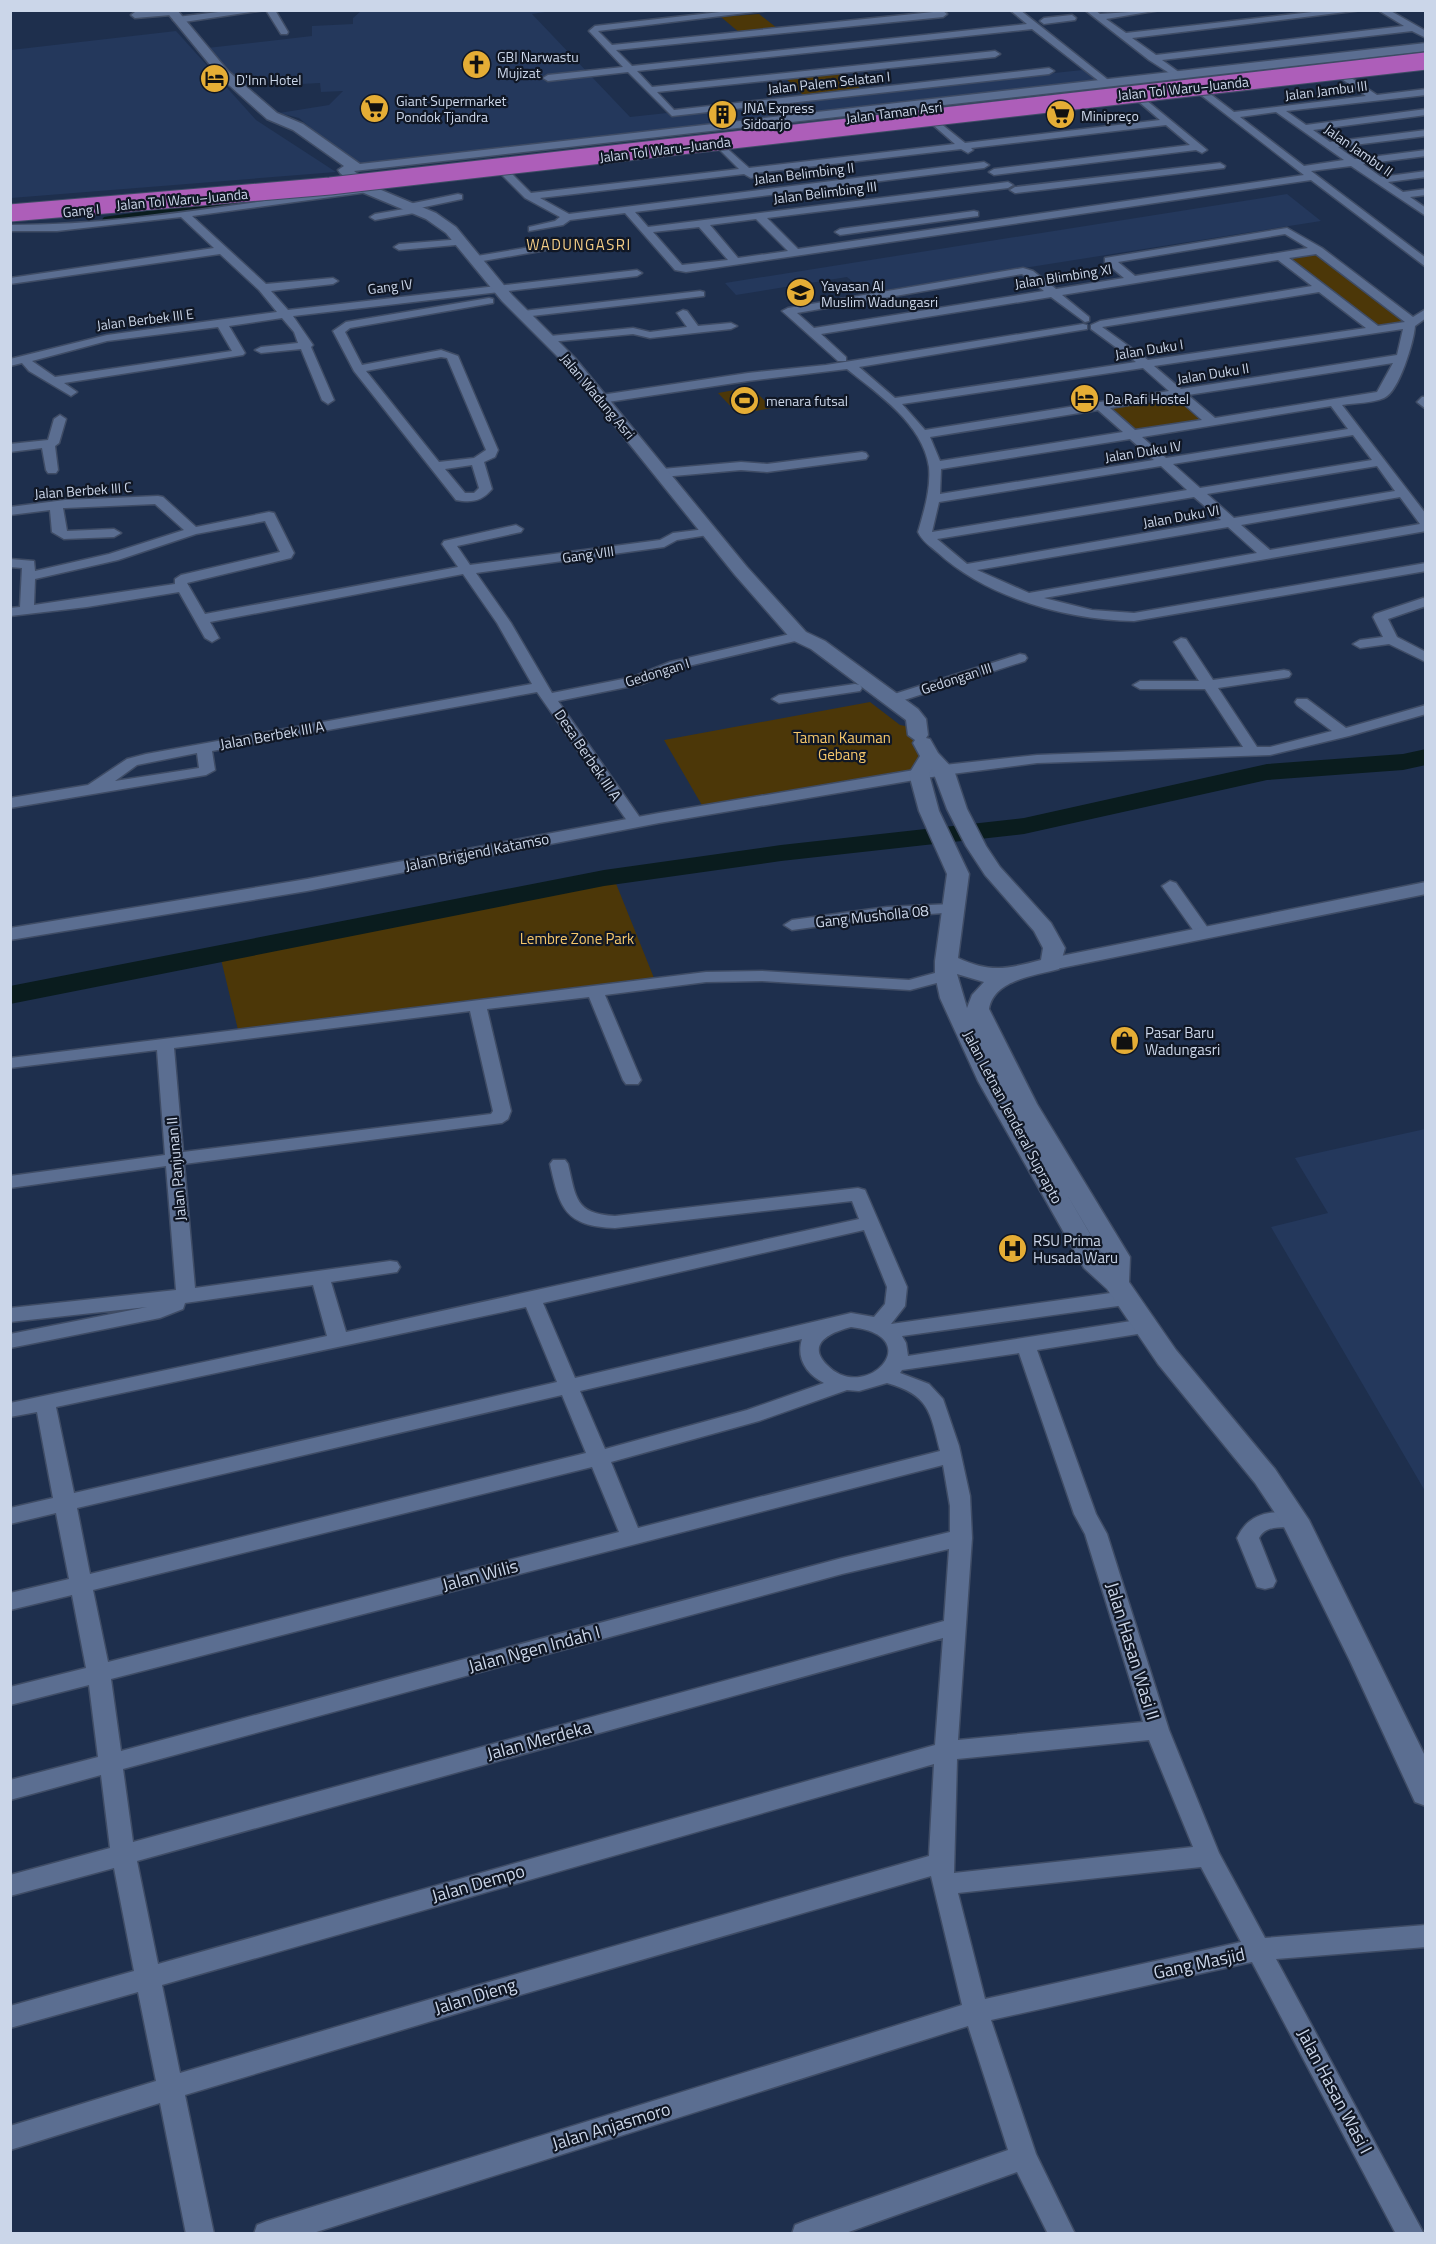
<svg xmlns="http://www.w3.org/2000/svg" width="1436" height="2244" font-family="'Titillium Web',sans-serif">
  <style>
    .built { fill: #24385c }
    .green { fill: #4c3708 }
    .lines { fill: none; stroke-linecap: round; stroke-linejoin: round }
    .river { fill: #0a1c1e; fill-rule: evenodd }
    .minor-casing { stroke: #3f4c65; stroke-width: 3 }
    .tertiary-casing { stroke: #3f4c65; stroke-width: 3 }
    .secondary-casing { stroke: #3f4c65; stroke-width: 3 }
    .minor { fill: #5b6e91; fill-rule: evenodd }
    .tertiary { fill: #5b6e91; fill-rule: evenodd }
    .secondary { fill: #5b6e91; fill-rule: evenodd }
    .motorway-bridge-casing { stroke: #3f4c65; stroke-width: 19; stroke-linecap: butt }
    .motorway-bridge { stroke: #ad5eb9; stroke-width: 17 }
    .labels { text-anchor: middle; dominant-baseline: central; stroke-width: 4.5; stroke-linejoin: round; paint-order: stroke }
    .far-poi-label { font-size: 14px; fill: #cbd6e9; stroke: #101725; text-anchor: start }
    .far-street-label { font-size: 14px; fill: #cbd6e9; stroke: #101725 }
    .far-quarter-label { font-size: 15px; letter-spacing: 1.5px; fill: #f4cd86; stroke: #101725 }
    .street-label { font-size: 15px; fill: #cbd6e9; stroke: #101725 }
    .park-label { font-size: 15px; fill: #f6c76b; stroke: #101725 }
    .poi-label { font-size: 15px; fill: #cbd6e9; stroke: #101725; text-anchor: start }
    .near-street-label { font-size: 18px; fill: #cbd6e9; stroke: #101725 }
  </style>
  <rect width="100%" height="100%" fill="#1e2f4d"/>
  <path class="built" d="M361 11H543L545 12 532 14 630 117 667 113 669 114 1092 69 1109 81 360 170 299 118 279 113 329 105 343 91 321 92 320 83 301 84 296 80 245 86 207 48 312 36V26L353 24V18Z
    M176 31 256 120 336 172 11 198V50Z
    M1287 194 1321 221 866 293 847 277 736 295 725 283Z
    M1425 1129H1426L1425 1491 1271 1227 1328 1213 1295 1158Z"/>
  <path class="green" d="M759 14 777 28 740 33 721 17Z
    M842 71 862 90 803 95 783 76Z
    M1316 252 1408 322 1374 326 1285 257Z
    M751 387 772 408 738 414 718 393Z
    M1179 396 1206 420 1135 433 1106 408Z
    M870 702 900 725 910 727 924 755 917 771 703 807 664 740Z
    M613 876 656 983 239 1034 220 955Z"/>
  <g class="lines">
    <path class="river" d="M269 195 275 196 278 200 275 204 110 226 104 225 101 221 104 217 110 216Z
      M1426 749V765L1403 770 1267 780 1024 834 781 861 604 886 10 1004V986L604 870 781 845 1024 818 1267 764 1403 754Z"/>
    <defs>
      <path id="minor" d="M158 10 175 12 171 15 135 18 131 15 135 12Z
        M235 10H265L177 23 173 20 177 17Z
        M266 10H275L288 32 287 34H281Z
        M738 10H771L598 31 612 45 943 11 947 14 943 17 616 50 632 66 1027 24 1010 10H1020L1112 83 1104 85 1032 29 637 71 652 87 995 51 1000 54 995 57 657 92 674 110 1049 68 1054 71 1049 74 672 116 628 72 548 81 543 78 548 75 623 67 589 31 595 26Z
        M1085 10H1095L1100 14 1160 10 1106 19 1126 33 1330 10H1362L1132 38 1156 55 1404 26 1378 10H1389L1426 31V38L1412 31 1162 60 1180 73 1182 75 1177 78 1149 60Z
        M1072 15 1076 18 1075 20 1044 24 1040 21 1044 18Z
        M1342 72 1377 95 1426 89V95L1286 111 1306 125 1426 109V115L1313 130 1330 142 1426 130V136L1338 147 1355 159 1426 150V156L1363 164 1381 177 1426 171V177L1388 182 1403 192 1426 189V195L1410 197 1426 208V216L1351 166 1311 171 1426 258V267L1311 180 686 272 675 270 625 213 570 220 563 225 529 231V227L555 221 560 217 525 198 500 173 509 171 531 193 739 169 717 147 722 144 749 168 955 144 932 124V120L935 119 965 143 1160 120 1138 101 1136 99 1141 96 1207 150 1202 153 1196 150 994 175 989 172 994 169 1190 145 1166 125 971 148 973 150 968 153 961 149 755 173V177L751 178 744 174 540 198 569 214 984 162 989 165 984 168 635 212 648 227 1008 182 1013 185 1008 188 767 218 798 249 1304 175 1197 92 1205 90 1234 112 1366 96 1339 77 1337 75ZM1276 112 1344 160 1304 166 1240 117ZM756 219 788 251 738 258 710 225ZM699 227 728 260 682 265 653 232Z
        M1220 163 1225 166 1224 168 1015 193 1010 190 1015 187Z
        M364 187 368 188V192L192 216 266 284 333 278 338 281 333 284 271 291 288 310 637 270 642 273 637 276 293 316 313 345 311 347 334 400 328 404 322 400 301 349 261 353 255 350 261 347 298 343 294 332 282 318 229 326 245 353 243 355 64 383 77 392 71 396 29 371 22 363 10 366V359L107 335 277 312 259 290 220 254 10 284V278L214 248 181 217 57 231H10V225C128 225 247 202 364 187ZM218 327 232 351 55 377 32 361 107 341Z
        M458 194 462 195V199L420 208V212L375 220 370 217 375 214 404 209V205Z
        M974 211 978 212V216L840 235 835 232 840 229Z
        M1287 228 1322 248 1413 317 1426 309V318L1415 326C1414 341 1399 392 1384 398 1372 403 1355 403 1342 405L1426 514V531L1044 598 1092 610 1134 613 1426 563V571L1134 621C1067 620 987 598 937 552 930 546 922 541 918 532 924 511 931 489 929 467 923 424 878 394 847 369L748 381 601 403 595 399 601 395 748 373 826 365 1083 324 1087 325V329L859 367 895 398 1136 362 1091 329V325L1100 321 1312 286 1278 260 1062 295 1089 317V321L1085 322 1051 297 821 334 846 357V361H838L782 311 788 308 1023 268 1033 271 1056 289 1124 278 1105 262V258ZM1285 234 1308 248 1135 276 1118 262ZM1316 254 1405 322 1378 326 1289 258ZM1022 274 1044 291 814 328 797 313ZM1319 292 1366 328 1148 360 1102 327ZM1403 329 1397 355 1181 389 1154 366ZM1393 363 1377 392 1215 418 1188 395ZM1143 368 1169 391 925 430 902 404ZM1176 397 1202 420 1135 430 1110 408ZM1331 406 1348 429 1166 458 1142 437ZM1098 410 1123 432 940 461 930 437ZM1353 435 1372 460 1200 488 1173 464ZM1130 439 1154 460 940 494 941 469ZM1161 466 1187 490 932 532 939 502ZM1377 466 1395 491 1234 518 1207 494ZM1194 497 1221 520 967 564 937 539ZM1400 497 1420 524 1270 550 1241 525ZM1228 527 1257 553 1029 593 977 570Z
        M463 239 468 242 467 244 399 250 394 247 399 244Z
        M560 242 564 243V247L477 262 472 259 477 256Z
        M700 291 704 292V296L523 317 517 314 523 311Z
        M489 298 493 299V303L350 328 345 332 362 365 441 350 458 356 498 450 495 457 484 462 492 489C482 501 472 503 456 500L354 371 333 331 346 322ZM441 357 447 358 486 450 474 458 439 462 366 371ZM472 465 479 488 474 493H465L445 469Z
        M683 310 687 311 698 326 731 323 737 326 731 329 650 338 633 334 550 342 544 339 550 336 633 328 650 332 687 327 677 313Z
        M1422 397H1426V409L1417 402Z
        M60 415 66 419 59 443 55 446 58 470 56 473H48L46 470 42 448 10 452V444L48 440 54 419Z
        M862 452 866 453 868 456 866 459 767 472 741 470 662 477 656 473 662 469 741 462 767 464Z
        M158 496 163 497 196 527 269 512 274 513 294 553 291 558 187 583 205 614 458 567 442 544 444 541 516 525 523 529 521 532 457 546 470 565 660 540 673 533 714 528 716 531 714 534 677 540 664 547 476 573 511 623 552 693 633 677 670 662 799 632 806 636 804 639 680 668 642 684 558 701 643 822 635 827 630 825 537 692 212 751 215 770 206 775 10 808V798L88 785 127 759 146 754 532 684 497 623 463 574 210 622 219 638 212 642 205 638 179 592 87 607 10 616V608L20 607 22 568 10 567V559L34 561 35 571 109 554 184 530 155 504 65 508H63L67 531 114 529 121 533 114 537 64 539 52 532 50 510 10 515V507L65 500ZM265 521 280 552 181 575 175 579V584L34 605 35 579 118 560 196 534ZM197 753 199 768 115 781 137 765Z
        M1423 598 1426 599V606L1388 619 1397 637 1426 652V662L1389 644 1360 648 1353 644 1360 640 1383 637 1373 617 1375 614Z
        M1181 638 1186 639 1213 680 1284 670 1289 671 1291 674 1289 677 1284 678 1218 688 1257 747H1270L1332 731 1297 705 1295 702 1297 699H1307L1346 728 1426 705V714L1349 736 1270 755 1037 763 944 775 936 770 944 765 1037 755 1243 747 1205 689H1140L1133 685 1140 681H1199L1174 642Z
        M1020 654 1025 655 1027 658 1025 661 898 702 893 703 886 699 888 696Z
        M855 684 860 685 862 688 860 691 779 703 772 699 779 695Z
        M1170 881 1176 883 1210 931 1212 934 1210 937H1198L1162 886Z
        M952 904 958 906 960 909 958 912 887 917 792 930 784 925 792 920 887 907Z
        M946 970 954 975 952 979 910 990 762 981 706 982 605 995 641 1080 638 1084H626L623 1080 589 997 487 1009 511 1111 508 1119 502 1123 184 1164 195 1288 390 1261 397 1262 400 1267 397 1272 331 1282 346 1332 859 1219 852 1201 615 1228C565 1226 560 1209 550 1164L553 1160H565L568 1164C576 1198 575 1214 615 1216L858 1188 865 1190 907 1287 905 1306 891 1324 1125 1291 1132 1293 1135 1298 1132 1303 1125 1305 902 1336 906 1343 908 1356 1144 1319 1151 1321 1154 1326 1151 1331 1144 1333 1037 1350 1096 1514 1107 1534 1169 1730 1219 1853 1265 1938 1426 1925V1947L1276 1959 1424 2234H1396L1252 1962 991 2020 1036 2154 1075 2234H1048L1017 2172 843 2234H792L795 2225 805 2221 1008 2150 968 2026 310 2234H254L257 2225 267 2221 962 2005 931 1876 475 2008 185 2095 214 2234H186L160 2103 10 2150V2126L156 2081 138 1992 10 2028V2006L134 1971 114 1868 10 1896V1875L110 1848 101 1775 10 1800V1780L98 1757 89 1685 10 1705V1687L86 1668 72 1595 10 1610V1593L69 1579 56 1513 10 1524V1508L53 1498 37 1412 10 1417V1403L327 1336 313 1285 185 1303 183 1309 160 1318 10 1348V1334L147 1307 10 1322V1308L176 1290 166 1166 10 1188V1176L165 1155 157 1050 10 1068V1058L706 972 762 971 909 980ZM470 1011 493 1111 491 1114 183 1152 174 1048ZM864 1230 887 1287 885 1304 874 1317 851 1313 575 1378 543 1303ZM526 1307 557 1382 74 1493 56 1407ZM851 1327C930 1336 865 1405 827 1365 805 1343 832 1332 851 1327ZM802 1339C796 1358 806 1374 824 1383L747 1410 605 1449 580 1391ZM1019 1353 1074 1514 1085 1534 1143 1722 958 1740 972 1538 970 1496 959 1446 943 1399 929 1384 900 1373 902 1370ZM887 1383C929 1395 930 1411 940 1451L638 1528 611 1462 759 1421 847 1390 859 1391ZM562 1395 586 1453 90 1574 77 1508ZM943 1465 950 1506V1532L842 1558 121 1751 111 1679ZM592 1467 619 1532 108 1662 93 1590ZM949 1549 944 1621 133 1842 123 1769 842 1574ZM943 1638 935 1745 158 1964 137 1861ZM1149 1740 1193 1847 954 1873 957 1759ZM934 1764 929 1856 475 1986 180 2073 162 1985ZM1201 1867 1241 1942 985 1999 958 1893Z
        M1288 1512 1303 1514 1306 1520 1303 1526C1287 1530 1268 1522 1259 1538L1276 1581 1273 1587 1265 1589 1257 1587 1237 1538C1247 1516 1265 1511 1288 1512Z"/>
      <path id="tertiary" d="M944 765 950 766 953 770 950 774 659 823 307 891 10 940V928L307 879 659 813Z
        M1426 882V894L1051 970 1044 968 1041 964 1044 960 1051 958Z"/>
      <path id="secondary" d="M165 10H177L228 71 277 113 303 124 360 164 1426 43V51L354 171 374 187 436 213 456 227 512 295 575 358 747 567 806 632 825 641 918 709 926 719 928 735 926 738 930 739 938 753 954 770 967 809 986 846 1000 867 1051 923 1065 948 1059 969C1035 976 994 979 989 1009L1037 1104 1130 1257 1129 1282 1176 1350 1275 1469 1309 1520 1426 1758V1806L1415 1802 1350 1661 1283 1525 1255 1483 1158 1364 1107 1289 1084 1268 978 1081 940 998 935 975V961L947 874 919 811 909 774 920 756 913 743 915 740 908 735 906 720 811 649 792 640 735 575 565 364 502 301 446 233 426 219 364 193 340 173 338 170 344 166 293 130 267 119 220 77ZM932 769 947 809 966 846 985 875 1034 931 1043 948 1041 960C1007 969 990 973 958 958L969 874 939 811 929 774ZM957 974 984 982 972 995 967 1008ZM1066 1193 1104 1257V1258L1103 1256Z"/>
    </defs>
    <use href="#minor" class="minor-casing"/>
    <use href="#tertiary" class="tertiary-casing"/>
    <use href="#secondary" class="secondary-casing"/>
    <use href="#minor" class="minor"/>
    <use href="#tertiary" class="tertiary"/>
    <use href="#secondary" class="secondary"/>
    <defs>
      <path id="motorway-bridge" d="M10 213 330 186 1426 61"/>
    </defs>
    <use href="#motorway-bridge" class="motorway-bridge-casing"/>
    <use href="#motorway-bridge" class="motorway-bridge"/>
  </g>
  <defs>
    <symbol id="church-disc" viewBox="-11 -11 22 22"><circle r="9.5" fill="#e5ad35" stroke="#101725"/><path d="M-1.2-6h2.4v3.5h3.3v2.4h-3.3V6h-2.4V-.1h-3.3v-2.4h3.3Z" fill="#111"/></symbol>
    <symbol id="hotel-disc" viewBox="-11 -11 22 22"><circle r="9.5" fill="#e5ad35" stroke="#101725"/><path d="M-6-4.5h1.5V1H6V5H4.5V3h-9V5H-6ZM-4 0a1.8 1.8 0 1 1 3.6 0ZM.5 0V-2.5h3Q6-2.5 6 0Z" fill="#111"/></symbol>
    <symbol id="supermarket-disc" viewBox="-11 -11 22 22"><circle r="9.5" fill="#e5ad35" stroke="#101725"/><path d="M-6-5.5h2.5l.6 2H6L4.5 2H-2.5L-4.4-4H-6ZM-1.5 3.2a1.3 1.3 0 1 0 .1 0ZM3 3.2a1.3 1.3 0 1 0 .1 0Z" fill="#111"/></symbol>
    <symbol id="building-disc" viewBox="-11 -11 22 22"><circle r="9.5" fill="#e5ad35" stroke="#101725"/><path d="M-4-6H4V6H1V3H-1V6H-4ZM-2.5-4.3h1.7v1.8h-1.7ZM.8-4.3h1.7v1.8H.8ZM-2.5-1h1.7V.8h-1.7ZM.8-1h1.7V.8H.8Z" fill="#111"/></symbol>
    <symbol id="school-disc" viewBox="-11 -11 22 22"><circle r="9.5" fill="#e5ad35" stroke="#101725"/><path d="M0-5L7-2L0 1L-7-2ZM-4 1L0 2.5L4 1V4Q0 6-4 4Z" fill="#111"/></symbol>
    <symbol id="stadium-disc" viewBox="-11 -11 22 22"><circle r="9.5" fill="#e5ad35" stroke="#101725"/><path d="M0-5a6.5 5 0 1 0 0 10a6.5 5 0 1 0 0-10ZM-3.5-1.8h7v3.6h-7Z" fill="#111"/></symbol>
    <symbol id="shop-disc" viewBox="-11 -11 22 22"><circle r="9.5" fill="#e5ad35" stroke="#101725"/><path d="M-5-2.5h2.3a2.7 3.5 0 0 1 5.4 0H5L5.5 6h-11ZM-1.5-2.5h3a1.5 2.3 0 0 0-3 0Z" fill="#111"/></symbol>
    <symbol id="hospital-disc" viewBox="-11 -11 22 22"><circle r="9.5" fill="#e5ad35" stroke="#101725"/><path d="M-5-5h3v3.5h4V-5h3V5h-3V1.5h-4V5h-3Z" fill="#111"/></symbol>
  </defs>
  <g fill-rule="evenodd">
    <use href="#church-disc" x="460" y="48" width="33" height="33"/>
    <use href="#hotel-disc" x="198" y="62" width="33" height="33"/>
    <use href="#supermarket-disc" x="358" y="92" width="33" height="33"/>
    <use href="#building-disc" x="706" y="98" width="33" height="33"/>
    <use href="#supermarket-disc" x="1044" y="98" width="33" height="33"/>
    <use href="#school-disc" x="784" y="276" width="33" height="33"/>
    <use href="#hotel-disc" x="1068" y="382" width="33" height="33"/>
    <use href="#stadium-disc" x="728" y="384" width="33" height="33"/>
    <use href="#shop-disc" x="1108" y="1024" width="33" height="33"/>
    <use href="#hospital-disc" x="996" y="1232" width="33" height="33"/>
  </g>
  <g class="labels">
    <g class="far-poi-label">
      <text x="497" y="56">GBI Narwastu<tspan x="497" dy="16">Mujizat</tspan></text>
      <text x="236" y="79">D'Inn Hotel</text>
      <text x="396" y="100">Giant Supermarket<tspan x="396" dy="16">Pondok Tjandra</tspan></text>
      <text x="743" y="107">JNA Express<tspan x="743" dy="16">Sidoarjo</tspan></text>
      <text x="1081" y="115">Minipreço</text>
      <text x="821" y="285">Yayasan Al<tspan x="821" dy="16">Muslim Wadungasri</tspan></text>
      <text x="1105" y="398">Da Rafi Hostel</text>
      <text x="766" y="400">menara futsal</text>
    </g>
    <g class="far-street-label">
      <text transform="translate(829 82) rotate(-6)">Jalan Palem Selatan I</text>
      <text transform="translate(1183 88) rotate(-6)">Jalan Tol Waru–Juanda</text>
      <text transform="translate(1326 90) rotate(-7)">Jalan Jambu III</text>
      <text transform="translate(894 112) rotate(-7)">Jalan Taman Asri</text>
      <text transform="translate(665 149) rotate(-7)">Jalan Tol Waru–Juanda</text>
      <text transform="translate(1359 150) rotate(35)">Jalan Jambu II</text>
      <text transform="translate(804 173) rotate(-7)">Jalan Belimbing II</text>
      <text transform="translate(825 192) rotate(-7)">Jalan Belimbing III</text>
      <text transform="translate(182 199) rotate(-5)">Jalan Tol Waru–Juanda</text>
      <text transform="translate(81 210) rotate(-6)">Gang I</text>
      <text transform="translate(1063 276) rotate(-9)">Jalan Blimbing XI</text>
      <text transform="translate(390 286) rotate(-7)">Gang IV</text>
      <text transform="translate(145 319) rotate(-7)">Jalan Berbek III E</text>
      <text transform="translate(1149 349) rotate(-9)">Jalan Duku I</text>
      <text transform="translate(1213 373) rotate(-9)">Jalan Duku II</text>
      <text transform="translate(598 396) rotate(50)">Jalan Wadung Asri</text>
      <text transform="translate(1143 451) rotate(-9)">Jalan Duku IV</text>
      <text transform="translate(83 490) rotate(-4)">Jalan Berbek III C</text>
      <text transform="translate(1181 516) rotate(-10)">Jalan Duku VI</text>
      <text transform="translate(588 554) rotate(-8)">Gang VIII</text>
      <text transform="translate(657 672) rotate(-17)">Gedongan I</text>
      <text transform="translate(956 678) rotate(-18)">Gedongan III</text>
    </g>
    <g class="far-quarter-label">
      <text x="579" y="244">WADUNGASRI</text>
    </g>
    <g class="street-label">
      <text transform="translate(272 735) rotate(-10)">Jalan Berbek III A</text>
      <text transform="translate(588 755) rotate(56)">Desa Berbek III A</text>
      <text transform="translate(477 852) rotate(-11)">Jalan Brigjend Katamso</text>
      <text transform="translate(872 916) rotate(-6)">Gang Musholla 08</text>
      <text transform="translate(1013 1117) rotate(62)">Jalan Letnan Jenderal Suprapto</text>
      <text transform="translate(176 1169) rotate(-95)">Jalan Panjunan II</text>
    </g>
    <g class="park-label">
      <text x="842" y="737">Taman Kauman<tspan x="842" dy="17">Gebang</tspan></text>
      <text x="577" y="938">Lembre Zone Park</text>
    </g>
    <g class="poi-label">
      <text x="1145" y="1032">Pasar Baru<tspan x="1145" dy="17">Wadungasri</tspan></text>
      <text x="1033" y="1240">RSU Prima<tspan x="1033" dy="17">Husada Waru</tspan></text>
    </g>
    <g class="near-street-label">
      <text transform="translate(480 1575) rotate(-15)">Jalan Wilis</text>
      <text transform="translate(534 1649) rotate(-15)">Jalan Ngen Indah I</text>
      <text transform="translate(1133 1651) rotate(73)">Jalan Hasan Wasi II</text>
      <text transform="translate(539 1740) rotate(-15)">Jalan Merdeka</text>
      <text transform="translate(478 1883) rotate(-16)">Jalan Dempo</text>
      <text transform="translate(1199 1963) rotate(-12)">Gang Masjid</text>
      <text transform="translate(475 1996) rotate(-17)">Jalan Dieng</text>
      <text transform="translate(1335 2091) rotate(62)">Jalan Hasan Wasi I</text>
      <text transform="translate(611 2126) rotate(-17)">Jalan Anjasmoro</text>
    </g>
  </g>
  <rect width="1436" height="2244" fill="none" stroke="#cbd6e9" stroke-width="24"/>
</svg>
